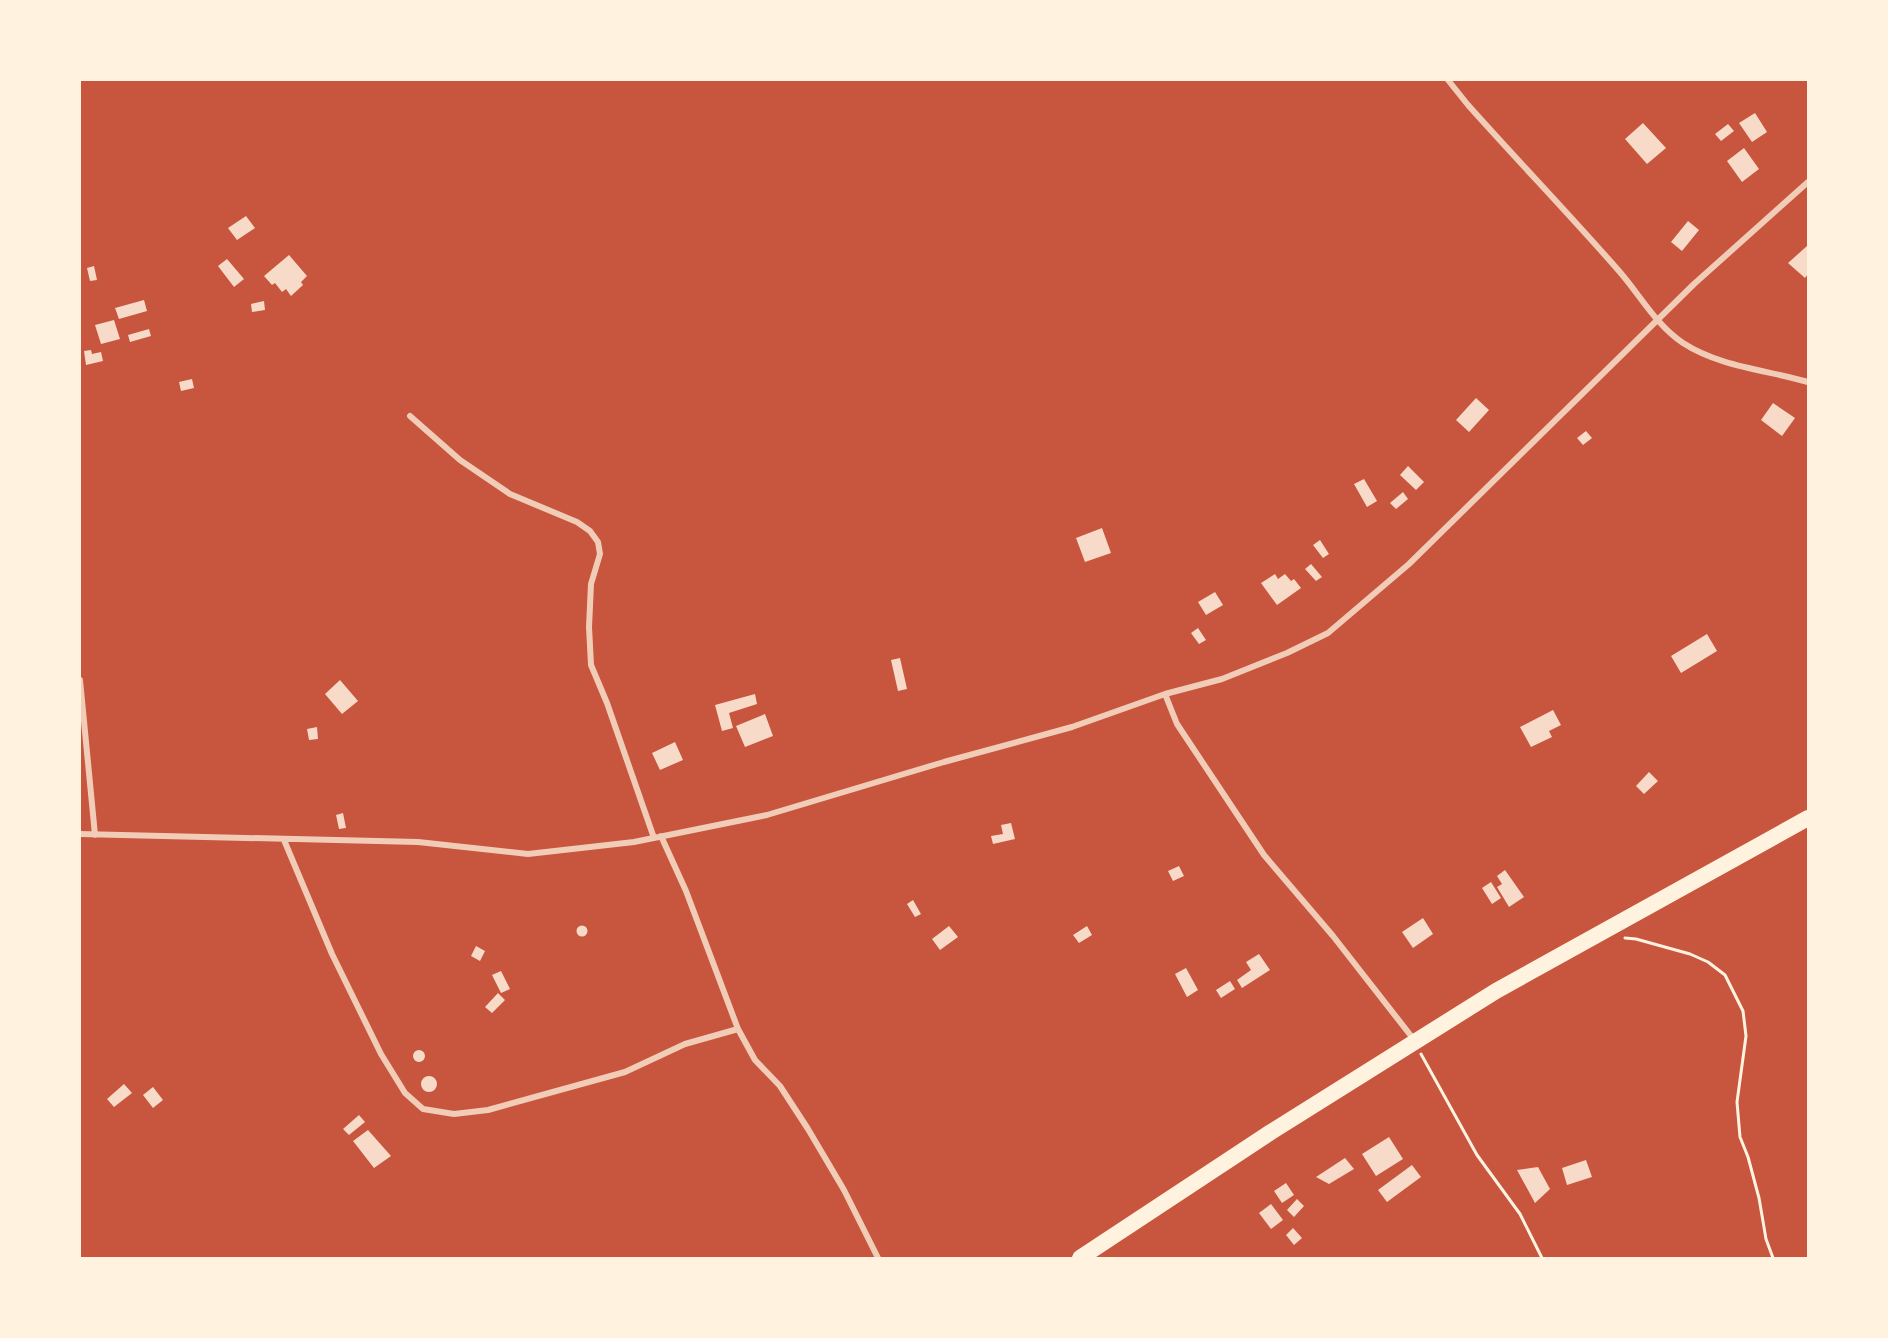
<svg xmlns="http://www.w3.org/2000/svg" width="1888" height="1338" font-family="Figtree,sans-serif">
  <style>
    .building { fill: #f7dbc8 }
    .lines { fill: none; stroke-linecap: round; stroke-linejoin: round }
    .path { stroke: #fff3e0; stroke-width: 3 }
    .minor { stroke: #f1ccb7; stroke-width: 6 }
    .trunk { stroke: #fff3e0; stroke-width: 16 }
  </style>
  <rect width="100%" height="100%" fill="#c8553d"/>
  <path class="building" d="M1755 113 1767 132 1752 142 1739 123Z
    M1643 123 1666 148 1647 164 1625 139Z
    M1728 124 1734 131 1721 141 1715 134Z
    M1744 148 1759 169 1742 182 1727 161Z
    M246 216 255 228 237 240 228 228Z
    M1688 221 1699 230 1682 251 1671 242Z
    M1807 246 1808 274 1805 278 1788 263Z
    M289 255 307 276 301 282 303 285 291 296 286 289 282 292 275 283 272 285 264 276Z
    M227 259 244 279 234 287 218 266Z
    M94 266 97 280 90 281 87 268Z
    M144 300 147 311 119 319 115 308Z
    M264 301 265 310 252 312 251 304Z
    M114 320 120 339 101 344 95 325Z
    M149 329 151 336 130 342 128 335Z
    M91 350 92 354 101 352 103 361 86 365 84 351Z
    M192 379 194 388 181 391 179 382Z
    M1476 398 1489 410 1469 432 1456 420Z
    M1773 403 1795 418 1782 436 1761 420Z
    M1586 431 1592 438 1583 445 1577 438Z
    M1408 466 1424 482 1416 490 1400 475Z
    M1364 479 1377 501 1367 507 1354 484Z
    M1403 492 1408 499 1396 509 1390 503Z
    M1102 528 1111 553 1085 562 1076 538Z
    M1320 540 1329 554 1323 558 1313 545Z
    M1311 564 1322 577 1316 581 1305 569Z
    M1275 574 1278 579 1285 574 1291 581 1294 579 1301 588 1277 605 1261 583Z
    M1215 592 1223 605 1206 615 1198 602Z
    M1198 628 1206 640 1199 644 1191 633Z
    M1707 634 1717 651 1681 673 1671 656Z
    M900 658 907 689 898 691 891 660Z
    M340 680 358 701 342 714 325 694Z
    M755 694 757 704 729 713 733 728 722 731 715 705Z
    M1553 710 1561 725 1549 731 1552 737 1531 747 1520 727Z
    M765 714 773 736 745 747 736 726Z
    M317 727 318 739 309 740 307 729Z
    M675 742 683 760 660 770 652 753Z
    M1649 772 1658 781 1644 794 1636 786Z
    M343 813 346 828 339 829 336 815Z
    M1011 823 1015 839 993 844 991 836 1003 834 1001 825Z
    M1179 866 1184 876 1173 881 1168 871Z
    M1505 870 1524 897 1509 907 1497 887 1502 884 1497 876Z
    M1491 882 1501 898 1492 904 1482 888Z
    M913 900 921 914 915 917 907 904Z
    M1423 918 1433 934 1413 948 1402 932Z
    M576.5 931a5.5 5.5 0 1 1 11 0a5.5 5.5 0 1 1-11 0Z
    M949 926 958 937 940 950 932 939Z
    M1087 926 1092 935 1079 943 1073 935Z
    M476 946 485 951 480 961 471 956Z
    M1259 954 1270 970 1242 988 1237 980 1251 970 1246 962Z
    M1186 968 1198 990 1187 997 1175 974Z
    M501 971 510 989 501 993 492 975Z
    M1230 981 1235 989 1221 998 1216 990Z
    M498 993 505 1000 492 1013 485 1007Z
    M413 1056a6 6 0 1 1 12 0a6 6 0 1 1-12 0Z
    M421 1084a8 8 0 1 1 16 0a8 8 0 1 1-16 0Z
    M124 1084 132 1093 114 1107 107 1099Z
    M153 1087 163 1100 153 1108 143 1095Z
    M359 1115 365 1122 349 1135 343 1129Z
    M368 1130 391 1156 374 1168 353 1141Z
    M1389 1137 1403 1159 1376 1176 1362 1154Z
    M1345 1158 1354 1169 1329 1184 1316 1177Z
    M1586 1160 1592 1177 1567 1185 1562 1168Z
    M1412 1165 1421 1177 1387 1202 1378 1190Z
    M1538 1167 1550 1189 1535 1203 1517 1170Z
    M1286 1183 1294 1195 1282 1203 1274 1191Z
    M1297 1199 1304 1206 1294 1217 1287 1210Z
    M1271 1204 1283 1220 1271 1229 1259 1213Z
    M1293 1228 1302 1238 1294 1245 1286 1235Z"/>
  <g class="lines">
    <path class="path" d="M1625 938 1636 939 1690 954 1708 962 1725 975 1743 1011 1746 1036 1737 1102 1740 1137 1748 1157 1759 1198 1766 1239 1773 1258
      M1421 1054 1477 1155 1520 1214 1542 1258"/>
    <path class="minor" d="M1448 80 1468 105C1518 161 1570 215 1619 271 1640 295 1656 325 1683 343 1720 367 1767 370 1808 382
      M410 416 460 460 510 494 577 522 590 531 598 542 600 554 591 584 589 627 591 665 607 703 654 838
      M80 680 95 835
      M1165 694 1177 724 1264 855 1333 936 1415 1041
      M80 834 418 842 528 854 634 842 767 815 944 762 1072 727 1165 694 1222 679 1287 653 1328 633 1409 564 1694 284 1808 182
      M661 836 686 891 738 1029 755 1060 780 1086 808 1129 844 1190 878 1258
      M284 840 332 954 381 1054 405 1093 423 1109 454 1114 488 1110 625 1072 685 1044 738 1029"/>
    <path class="trunk" d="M1080 1258 1271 1132 1496 991 1808 818"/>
  </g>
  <rect width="1888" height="1338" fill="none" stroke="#fff3e0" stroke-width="162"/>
</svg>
